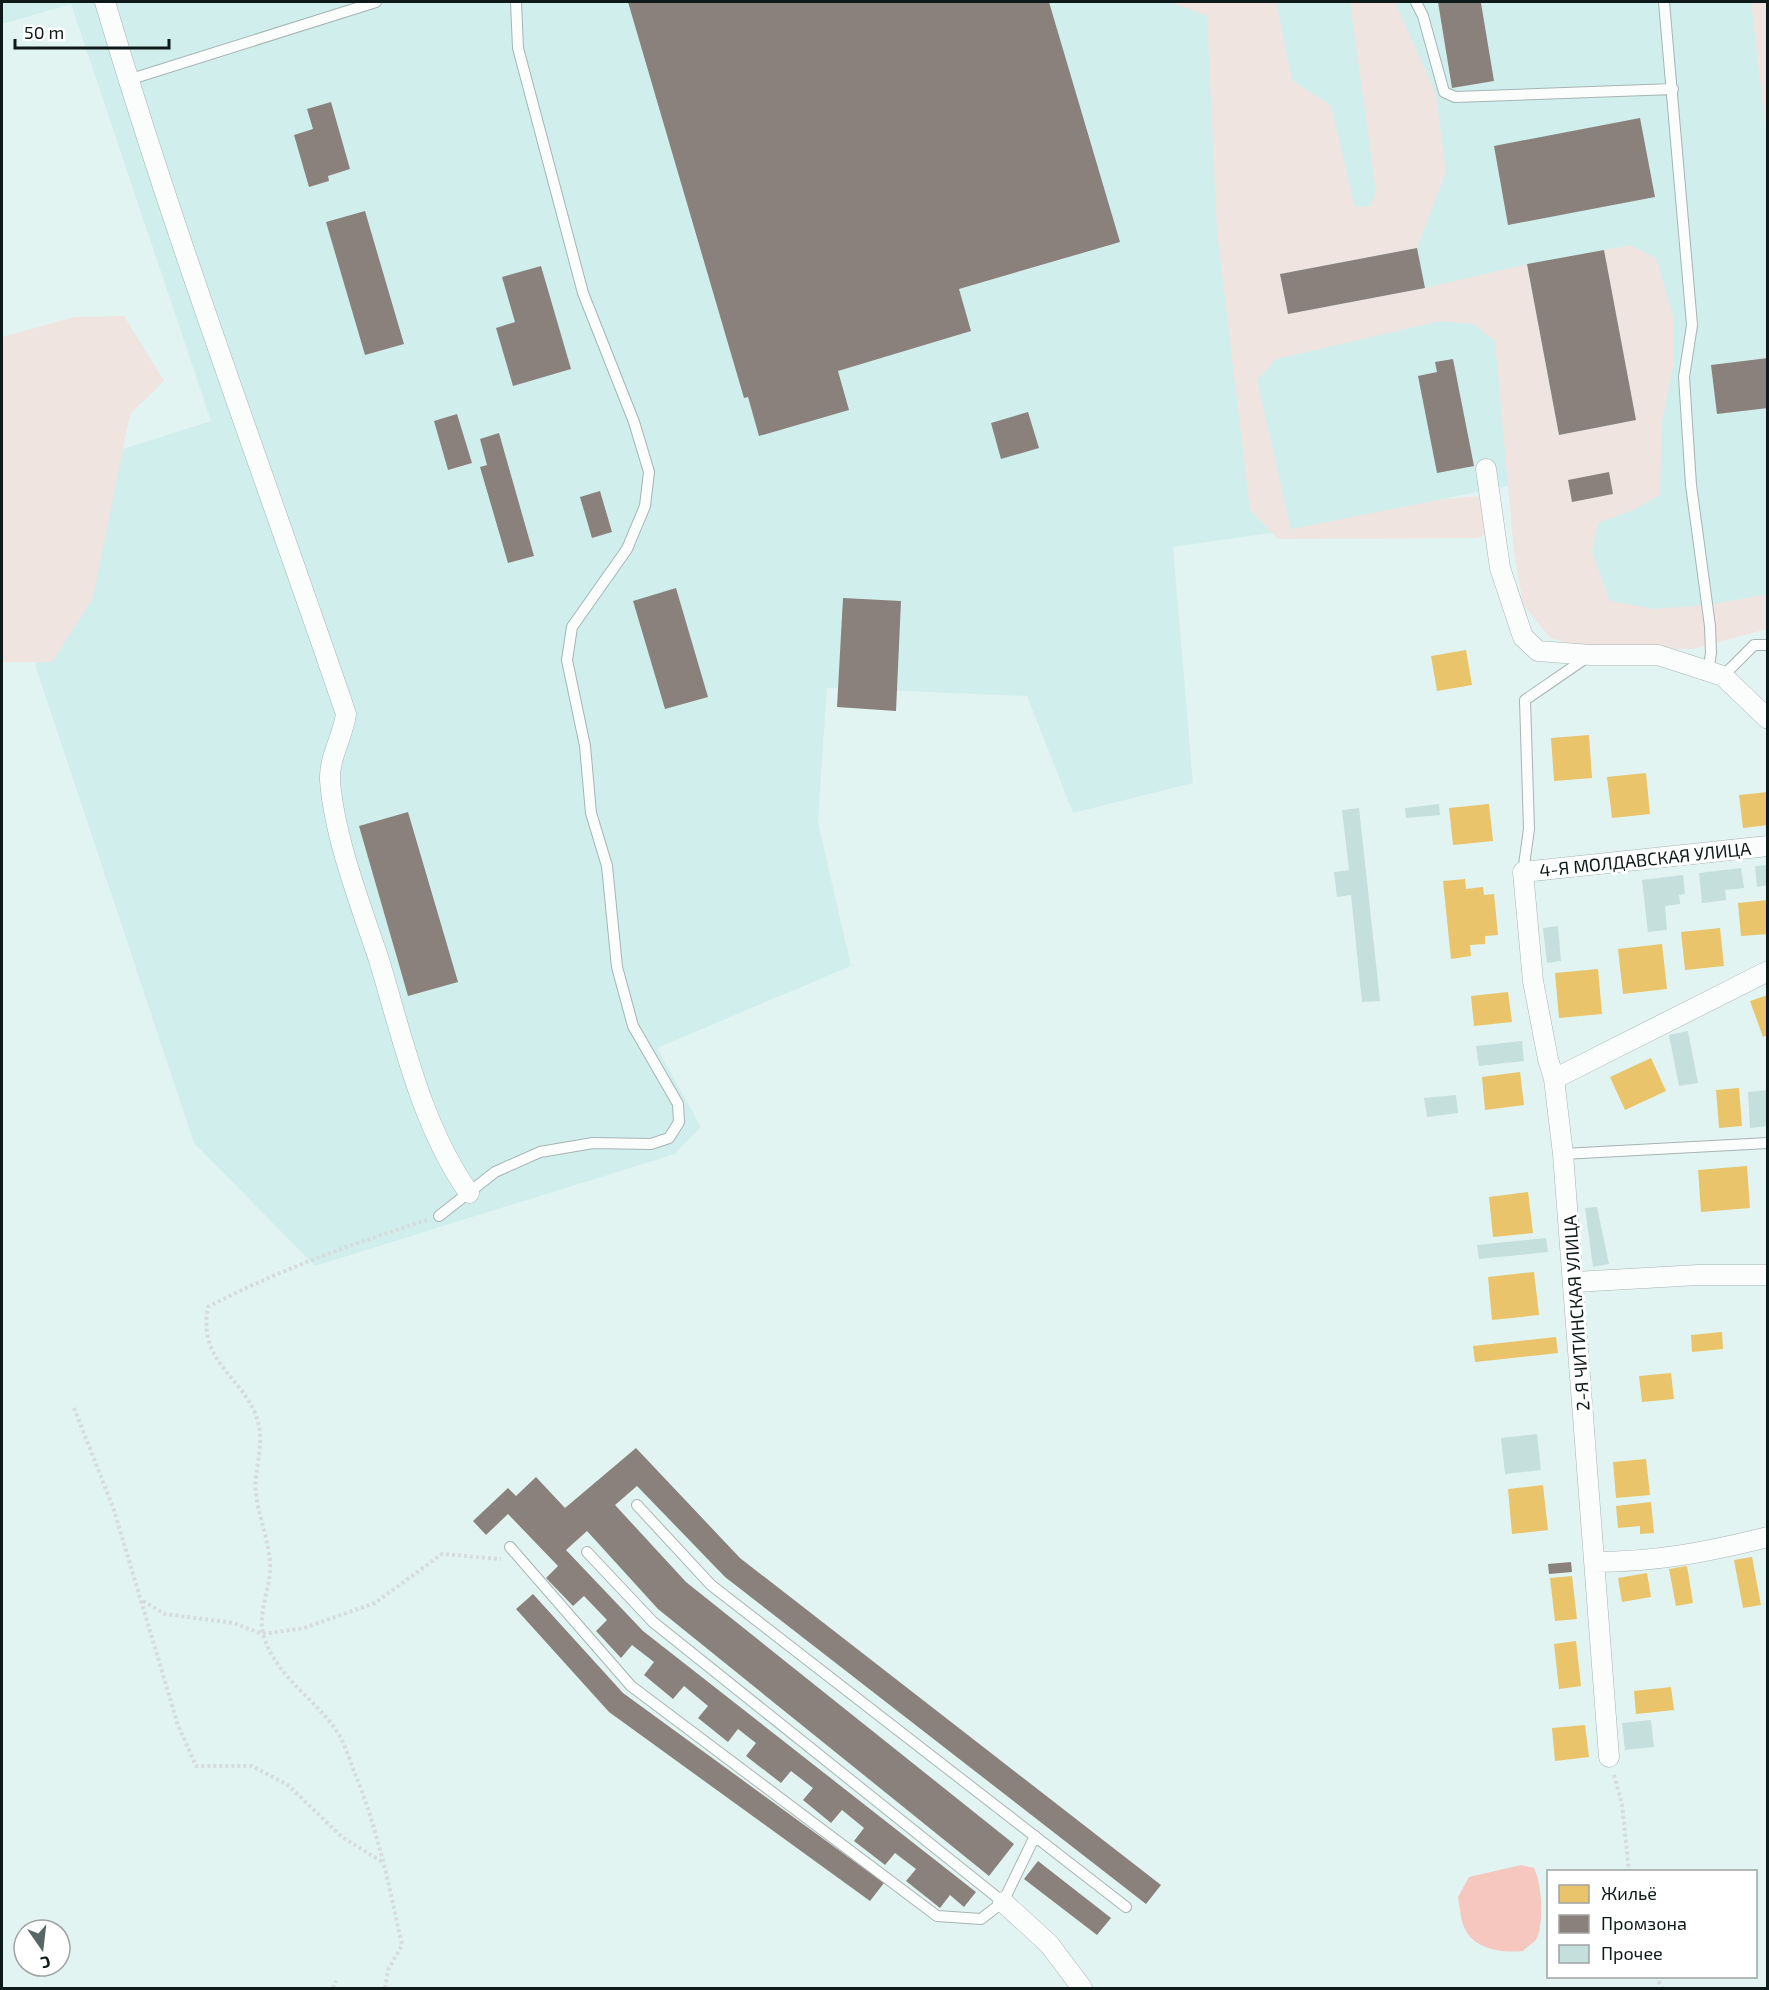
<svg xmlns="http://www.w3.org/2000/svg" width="1769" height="1990" font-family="'Exo 2',sans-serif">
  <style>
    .built { fill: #d0efec }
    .green { fill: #efe4e0 }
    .water { fill: #f5c7bf }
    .homes { fill: #e9c46a }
    .industry { fill: #8a817c }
    .building { fill: #c5dfdc }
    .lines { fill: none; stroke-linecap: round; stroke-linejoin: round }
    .service-casing { stroke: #a6b4b2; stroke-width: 12 }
    .minor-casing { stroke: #a6b4b2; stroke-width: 21 }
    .path { stroke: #d6dcdb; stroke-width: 4; stroke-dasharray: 3 3; stroke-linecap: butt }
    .service { stroke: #fbfdfd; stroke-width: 10 }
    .minor { stroke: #fbfdfd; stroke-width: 20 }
    .labels { text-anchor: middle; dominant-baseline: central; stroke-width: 6; stroke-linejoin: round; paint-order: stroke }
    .street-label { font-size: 18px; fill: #0e1a19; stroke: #fff }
  </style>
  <rect width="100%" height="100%" fill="#e2f4f1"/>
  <path class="built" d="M2 2H1767V618L1586 643 1555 476 1292 530 1173 547 1193 783 1073 813 1027 696 827 688 818 822 851 966 657 1048 701 1127 675 1154 315 1266 194 1143 36 668 19 482 211 421 71 4 2 24Z"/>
  <path class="green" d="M1170 2H1276L1292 80 1331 106 1355 207 1370 206 1376 192 1350 2H1395L1436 94 1446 172 1417 248 1280 274 1288 314 1425 288 1527 264 1559 435 1636 420 1604 250 1630 245 1656 258 1673 315 1674 363 1662 421 1660 495 1633 510 1598 523 1592 552 1610 601 1655 609 1714 604 1767 594V629L1693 649 1585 648 1550 638 1523 604 1514 552 1495 341 1473 324 1440 321 1276 359 1257 380 1291 529 1443 499 1477 496 1487 506 1488 533 1477 538 1278 539 1250 510 1217 231 1207 16Z
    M1751 2H1767V143Z
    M124 316 164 381 130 414 93 598 52 662H2V337L75 317Z"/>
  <path class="water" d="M1521 1865 1534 1868C1542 1883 1544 1922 1537 1938 1535 1942 1527 1947 1523 1951 1503 1953 1475 1950 1465 1929 1460 1920 1460 1906 1458 1897L1469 1877Z"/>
  <path class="homes" d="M1466 650 1472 685 1437 691 1431 656Z
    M1589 735 1592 778 1554 781 1551 738Z
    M1646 773 1650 814 1612 818 1607 777Z
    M1768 792V825L1743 828 1739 795Z
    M1489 804 1493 841 1453 845 1449 808Z
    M1465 879 1466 889 1483 887 1484 895 1494 894 1498 935 1485 936V944L1470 945 1471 956 1451 959 1443 881Z
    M1768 900V934L1741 936 1738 903Z
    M1720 928 1724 966 1685 970 1681 932Z
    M1662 944 1667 989 1623 994 1618 949Z
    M1598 969 1602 1014 1559 1018 1555 973Z
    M1508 992 1512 1022 1474 1026 1471 996Z
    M1768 995V1035L1763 1037 1750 1001Z
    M1651 1058 1666 1091 1625 1110 1610 1077Z
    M1520 1072 1524 1105 1485 1110 1482 1077Z
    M1739 1088 1742 1126 1719 1128 1716 1090Z
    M1747 1166 1750 1208 1701 1212 1698 1170Z
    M1528 1192 1533 1233 1493 1237 1489 1197Z
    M1534 1272 1539 1315 1492 1320 1488 1277Z
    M1722 1332 1723 1349 1692 1352 1691 1335Z
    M1556 1337 1558 1353 1475 1362 1473 1346Z
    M1671 1373 1674 1399 1642 1402 1639 1376Z
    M1646 1459 1650 1495 1616 1498 1613 1462Z
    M1543 1485 1548 1530 1512 1534 1508 1489Z
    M1651 1502 1654 1533 1640 1534V1526L1618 1528 1616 1506Z
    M1752 1557 1761 1605 1743 1608 1734 1560Z
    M1687 1566 1693 1603 1676 1606 1669 1569Z
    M1647 1573 1651 1597 1622 1602 1618 1578Z
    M1572 1576 1577 1619 1555 1621 1550 1578Z
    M1576 1641 1581 1686 1559 1689 1554 1644Z
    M1671 1687 1674 1710 1636 1714 1634 1691Z
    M1585 1725 1589 1757 1555 1761 1552 1728Z"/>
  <path class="industry" d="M628 2H1049L1120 242 959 289 971 331 838 371 849 410 759 436 748 397 744 398Z
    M1438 2H1485L1481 3 1494 81 1452 88Z
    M331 102 350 169 328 176 329 181 309 187 294 135 313 129 307 109Z
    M1640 118 1655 197 1508 225 1494 146Z
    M365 211 404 344 365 355 326 222Z
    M1417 248 1425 288 1288 314 1280 274Z
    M1604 250 1636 420 1559 435 1527 264Z
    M541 266 571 369 513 386 496 328 515 322 502 277Z
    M1768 358V408L1717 414 1711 365Z
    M1453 359 1474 466 1437 473 1418 376 1437 372 1435 362Z
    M1028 412 1039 448 1001 459 991 423Z
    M457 414 472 463 448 470 434 421Z
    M499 433 534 556 508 563 480 467 487 465 480 439Z
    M1609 472 1613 494 1572 502 1568 480Z
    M600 491 612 532 592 538 580 497Z
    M676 588 708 697 665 709 633 601Z
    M843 598 901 601 896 711 837 707Z
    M408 812 458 982 408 996 359 826Z
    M636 1448 740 1558 1161 1885 1146 1904 725 1577 637 1486 615 1505 686 1582 1014 1844 989 1876 658 1609 587 1531 566 1550 643 1631 976 1892 964 1907 950 1895 940 1908 906 1881 916 1869 895 1853 885 1865 854 1841 864 1828 842 1810 831 1823 803 1800 813 1788 791 1771 781 1783 746 1756 756 1743 738 1729 728 1742 698 1718 708 1706 684 1686 673 1699 644 1675 654 1662 632 1645 621 1658 596 1631 607 1620 584 1596 573 1606 546 1578 558 1566 508 1514 486 1535 473 1521 508 1488 516 1496 536 1477 565 1508Z
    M1571 1562 1572 1572 1549 1574 1548 1564Z
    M533 1594 623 1693 884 1883 870 1901 609 1712 516 1609Z
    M1038 1861 1111 1918 1097 1935 1024 1879Z"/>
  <path class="building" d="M1439 804 1440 815 1406 818 1405 808Z
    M1359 808 1380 1001 1362 1002 1351 895 1337 897 1334 872 1349 870 1342 810Z
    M1768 865V885L1757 887 1755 866Z
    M1741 868 1744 888 1725 890 1726 900 1702 903 1699 873Z
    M1683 875 1685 894 1679 895 1680 904 1665 906 1667 930 1648 932 1642 880Z
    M1558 926 1561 961 1547 963 1543 928Z
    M1688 1031 1698 1083 1679 1086 1669 1035Z
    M1522 1041 1524 1061 1479 1066 1476 1046Z
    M1768 1090V1126L1750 1128 1748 1092Z
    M1456 1095 1458 1113 1427 1117 1424 1098Z
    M1597 1207 1609 1264 1593 1267 1585 1208Z
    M1546 1238 1548 1252 1479 1259 1477 1245Z
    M1537 1434 1541 1470 1505 1474 1501 1438Z
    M1651 1720 1654 1747 1625 1750 1622 1723Z"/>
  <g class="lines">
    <defs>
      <path id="service" d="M1416 2 1423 16 1444 92 1455 97 1673 89
        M1664 2 1692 325 1684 377 1691 485 1710 626 1711 653 1708 672
        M128 80 376 2
        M1723 676 1754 645H1768
        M1523 872 1529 829 1525 700 1589 656
        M1563 1154 1768 1143
        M439 1216 495 1172 540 1152 593 1143 651 1144 669 1138 679 1122 678 1104 633 1026 617 967 607 866 591 813 585 746 567 660 572 627 627 549 645 506 649 472 634 422 583 293 518 48 516 2
        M637 1505 711 1585 1126 1907
        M510 1547 631 1686 937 1916 981 1919 1003 1902 1035 1836
        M587 1552 653 1622 1003 1902"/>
      <path id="minor" d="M105 2C176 242 265 477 346 714 343 737 329 757 330 780 334 837 361 906 379 960 403 1039 421 1125 469 1193
        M1486 469 1500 568 1523 637 1538 651 1591 655H1658L1723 676 1768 719
        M1554 1079 1768 971
        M1575 1282 1698 1275H1768
        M1594 1562C1656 1562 1708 1552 1768 1537
        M1609 1757 1563 1154 1554 1079 1548 1059 1533 981 1523 872 1768 846
        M1003 1902 1049 1944 1082 1988"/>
    </defs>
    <use href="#service" class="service-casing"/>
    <use href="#minor" class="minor-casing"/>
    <path class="path" d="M74 1408 114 1510 178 1725 196 1766H252L288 1785 342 1837 384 1863
      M143 1601 165 1614 234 1623 262 1634 304 1628 375 1603 442 1554 501 1559
      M1614 1775 1622 1804 1629 1872
      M1656 1976 1662 1988
      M333 1988 336 1981
      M385 1988 388 1970 402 1945C389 1885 377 1827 354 1771 349 1759 345 1744 338 1733 316 1699 276 1677 264 1637 257 1616 269 1592 270 1570 271 1544 259 1520 256 1494 253 1471 265 1446 258 1422 246 1377 197 1365 208 1307 278 1270 352 1244 427 1220"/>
    <use href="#service" class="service"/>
    <use href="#minor" class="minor"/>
  </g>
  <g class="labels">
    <g class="street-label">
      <text transform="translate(1645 859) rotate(-6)">4-Я МОЛДАВСКАЯ УЛИЦА</text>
      <text transform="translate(1576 1313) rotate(-94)">2-Я ЧИТИНСКАЯ УЛИЦА</text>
    </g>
  </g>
  <rect width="1769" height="1990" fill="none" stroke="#0e1a19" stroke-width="6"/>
  <rect x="1547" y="1870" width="210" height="108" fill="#ffffff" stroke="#9fa3a3" stroke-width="1.5"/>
  <rect x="1559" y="1885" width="30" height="18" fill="#e9c46a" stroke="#9fa3a3" stroke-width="1.5"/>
  <text x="1601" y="1900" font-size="18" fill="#0e1a19">Жильё</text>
  <rect x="1559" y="1915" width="30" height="18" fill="#8a817c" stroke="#9fa3a3" stroke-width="1.5"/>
  <text x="1601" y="1930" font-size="18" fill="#0e1a19">Промзона</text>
  <rect x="1559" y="1945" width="30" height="18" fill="#c5dfdc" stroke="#9fa3a3" stroke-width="1.5"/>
  <text x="1601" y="1960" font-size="18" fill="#0e1a19">Прочее</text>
  <g transform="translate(42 1948) rotate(166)"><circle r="28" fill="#ffffff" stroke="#9fa3a3" stroke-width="1.5"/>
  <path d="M0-4.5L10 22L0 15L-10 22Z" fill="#586665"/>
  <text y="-9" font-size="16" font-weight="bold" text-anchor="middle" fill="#0e1a19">С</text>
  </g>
  <path d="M15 39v9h154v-9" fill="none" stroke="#0e1a19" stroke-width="3"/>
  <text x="24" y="39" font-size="18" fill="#0e1a19" stroke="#ffffff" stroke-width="4.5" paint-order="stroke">50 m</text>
</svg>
